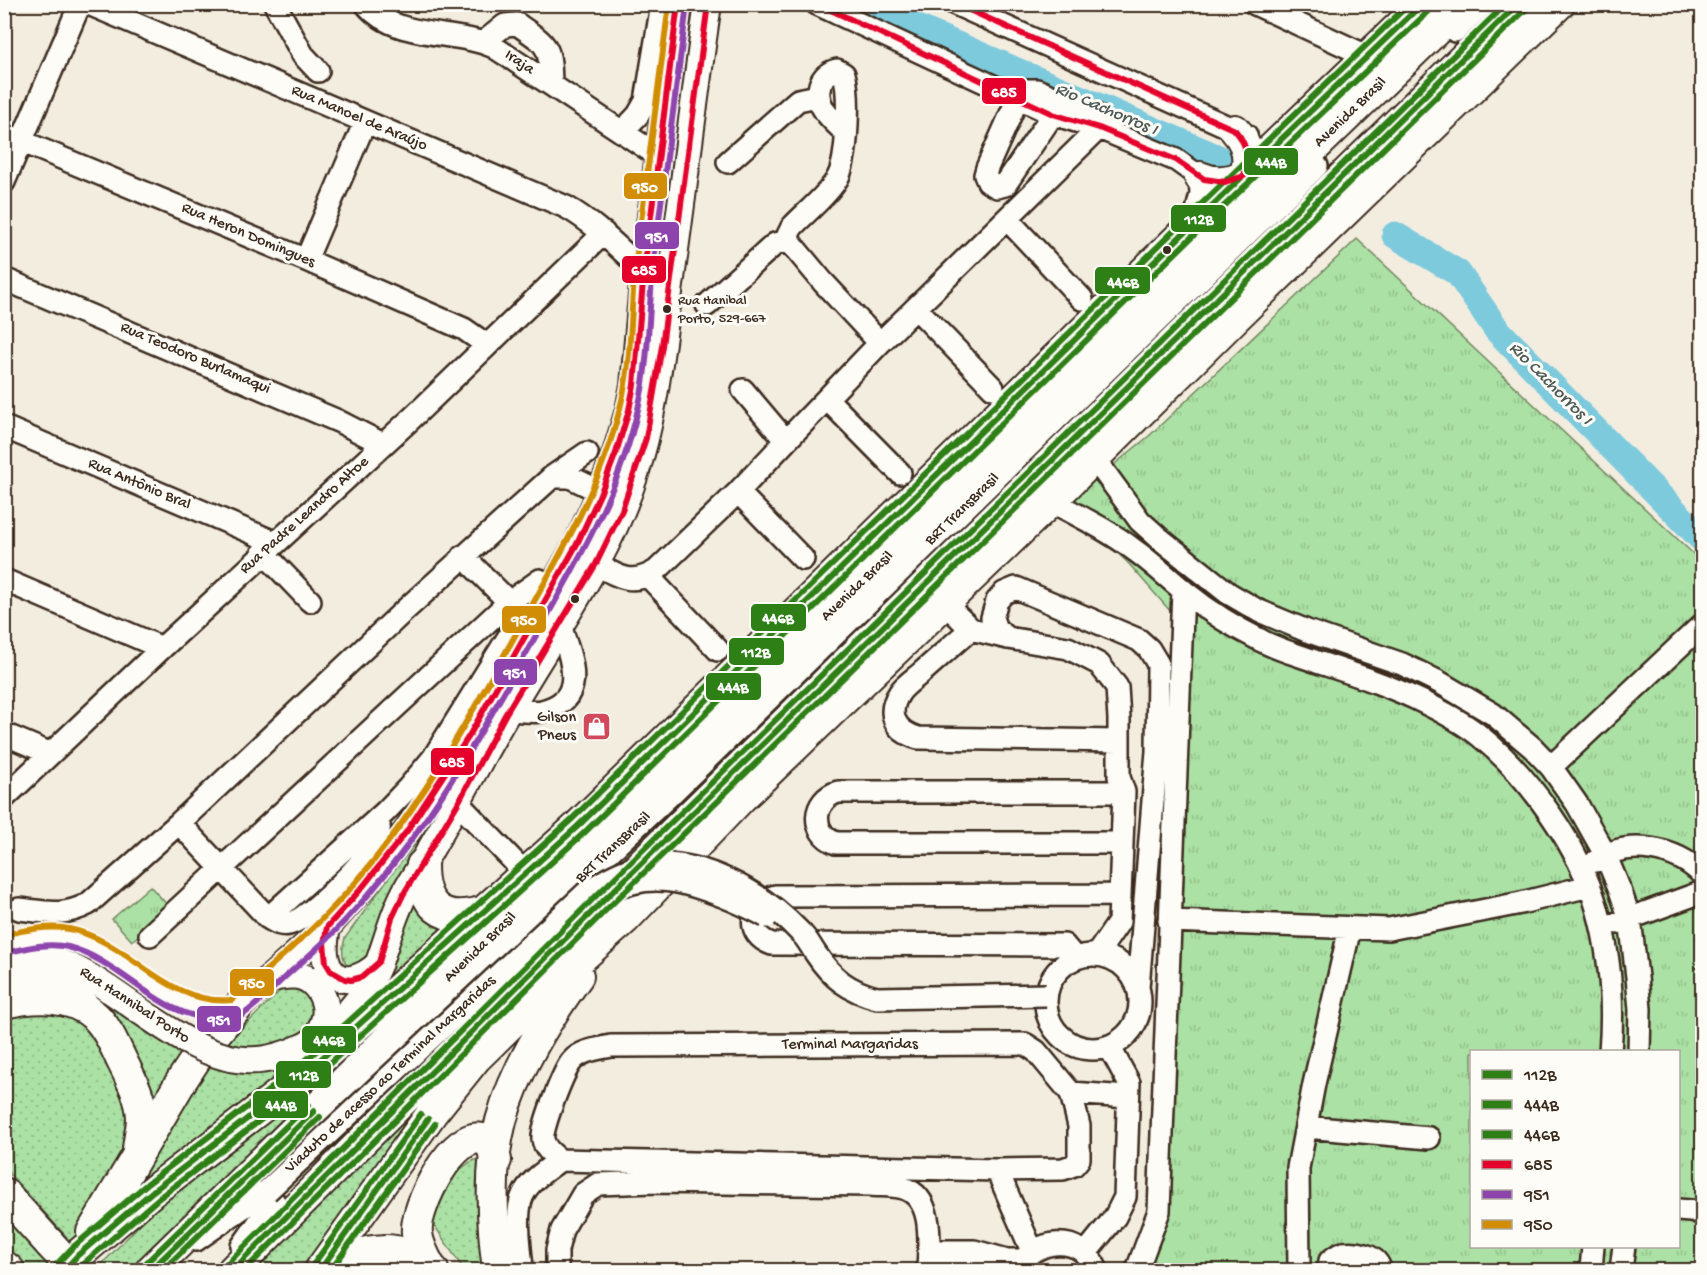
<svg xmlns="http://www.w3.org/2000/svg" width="1707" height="1275" font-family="'Gochi Hand',sans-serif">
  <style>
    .grass { fill: url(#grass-dots); stroke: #738661; stroke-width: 1.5 }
    .park { fill: url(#park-tufts); stroke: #738661; stroke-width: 1.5; fill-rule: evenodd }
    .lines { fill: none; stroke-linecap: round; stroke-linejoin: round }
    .river { stroke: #7ecadd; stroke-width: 27 }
    .minor-casing { stroke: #3b2a1e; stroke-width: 26 }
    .major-casing { stroke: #3b2a1e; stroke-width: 30 }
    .highway-casing { stroke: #3b2a1e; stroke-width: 34 }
    .minor { stroke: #fdfcf7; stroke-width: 21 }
    .major { stroke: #fdfcf7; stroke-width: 26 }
    .highway { stroke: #fdfcf7; stroke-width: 30 }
    .minor-bridge-casing { stroke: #3b2a1e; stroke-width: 26; stroke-linecap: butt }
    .major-bridge-casing { stroke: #3b2a1e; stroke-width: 30; stroke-linecap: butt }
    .highway-bridge-casing { stroke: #3b2a1e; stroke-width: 34; stroke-linecap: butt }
    .minor-bridge { stroke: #fdfcf7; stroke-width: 21 }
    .major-bridge { stroke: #fdfcf7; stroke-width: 26 }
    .highway-bridge { stroke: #fdfcf7; stroke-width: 30 }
    .bus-1-casing { stroke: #fdfcf7; stroke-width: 10 }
    .bus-2-casing { stroke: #fdfcf7; stroke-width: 10 }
    .bus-3-casing { stroke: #fdfcf7; stroke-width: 10 }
    .bus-4-casing { stroke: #fdfcf7; stroke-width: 10 }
    .bus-5-casing { stroke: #fdfcf7; stroke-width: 10 }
    .bus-6-casing { stroke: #fdfcf7; stroke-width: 10 }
    .bus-1 { stroke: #2e7f16; stroke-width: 6 }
    .bus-2 { stroke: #2e7f16; stroke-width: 6 }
    .bus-3 { stroke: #2e7f16; stroke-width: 6 }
    .bus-4 { stroke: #e4002b; stroke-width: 6 }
    .bus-5 { stroke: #8e44ad; stroke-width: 6 }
    .bus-6 { stroke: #d18d06; stroke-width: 6 }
    .bus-dot { fill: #3b2a1e; stroke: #fdfcf7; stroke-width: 2 }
    .labels { text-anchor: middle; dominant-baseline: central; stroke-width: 6; stroke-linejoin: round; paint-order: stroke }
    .bus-label { font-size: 14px; fill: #3b2a1e; stroke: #fdfcf7; text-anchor: start }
    .street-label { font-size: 16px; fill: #3b2a1e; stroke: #fdfcf7 }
    .poi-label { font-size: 16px; fill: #3b2a1e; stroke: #fdfcf7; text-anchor: end }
    .water-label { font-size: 18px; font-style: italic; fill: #4f5a57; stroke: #fdfcf7 }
    .line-badge { stroke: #fdfcf7; stroke-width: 2 }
    .badge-label { font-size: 16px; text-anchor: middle; font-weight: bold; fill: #fff }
  </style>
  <defs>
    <pattern id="grass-dots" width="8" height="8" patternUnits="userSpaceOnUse" patternTransform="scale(1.5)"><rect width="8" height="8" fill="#abe1a4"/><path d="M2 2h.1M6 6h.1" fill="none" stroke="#94c18d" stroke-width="1.8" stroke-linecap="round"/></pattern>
    <pattern id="park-tufts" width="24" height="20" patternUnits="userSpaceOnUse" patternTransform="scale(1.5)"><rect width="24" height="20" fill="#abe1a4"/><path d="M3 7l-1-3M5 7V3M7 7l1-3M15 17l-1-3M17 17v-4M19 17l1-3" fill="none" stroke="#94c18d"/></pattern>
  </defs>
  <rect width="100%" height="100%" fill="#f3ede0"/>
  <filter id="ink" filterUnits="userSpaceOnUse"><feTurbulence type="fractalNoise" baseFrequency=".0167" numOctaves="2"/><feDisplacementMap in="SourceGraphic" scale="12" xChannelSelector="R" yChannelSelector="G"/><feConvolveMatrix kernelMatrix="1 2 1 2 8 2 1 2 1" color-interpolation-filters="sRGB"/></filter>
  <g filter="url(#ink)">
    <path class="grass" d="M437 811 363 971 347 966C341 955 342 949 345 938Z
      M410 897 421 913 448 929 377 996Z
      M288 983 311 995 317 1022 289 1040 272 1044 269 1071 305 1060 117 1214 206 1064Z
      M90 987 189 1055 151 1121 124 1046Z
      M38 1005 85 1018 135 1094 134 1158 54 1270H24L5 1249 4 1216 47 1260 67 1237 5 1169V1013Z
      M361 1050 139 1270H96L151 1213Z
      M472 1056 305 1270H249L250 1269Z
      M477 1159H486L489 1270H464L430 1219C439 1197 453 1168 477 1159Z"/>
    <path class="park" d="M1357 239 1702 562V1270H1132L1155 1213 1178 620 1129 564 1097 533 1056 512 1149 436ZM1472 1052H1678V1246H1472Z
      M150 886 170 908 132 941 112 919Z"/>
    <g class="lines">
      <path class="river" d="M862 4 1218 158
        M1395 235 1458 273 1497 330 1702 539"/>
      <defs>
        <path id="minor" d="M89 4 566 207C596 224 617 247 642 269 650 276 661 281 670 287
          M275 4 303 55 318 71
          M366 4C396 41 455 29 494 47L657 155
          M817 4 1053 114 1099 128 1176 160 1200 177 1201 194 1194 223
          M955 4 1246 135
          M1255 4 1369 57
          M1455 31 1483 4
          M484 42 505 25 517 24C549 46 550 45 551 84
          M1053 114 1005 185 997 187 988 182 985 175 987 168 1018 98 1027 90H1037L1098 116
          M622 132 638 115 646 101 662 4
          M845 132C831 119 814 106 820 85 823 76 829 72 837 70L844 74C850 94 848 161 837 179 826 197 806 212 792 227L788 235V240L823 282 880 343
          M4 134 306 260 464 329 487 345
          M728 162 798 100 818 96
          M4 182 80 4
          M1007 219 1082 299
          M306 260 365 122
          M4 279 338 421 383 444
          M707 305 775 244 788 240
          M916 308 993 388
          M743 390 786 441 880 343 1099 128
          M827 399 900 473
          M4 427 274 542
          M1094 458 1140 521 1159 538 1228 593 1257 610 1307 631 1402 664 1439 682 1493 714 1533 748 1551 767 1577 804 1605 854 1620 890 1630 919 1637 977 1640 1009 1639 1052
          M552 477 587 453
          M738 492 803 559
          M1051 501C1079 516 1108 530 1133 549 1153 563 1170 580 1189 595 1211 613 1236 628 1262 641 1279 650 1299 655 1317 662 1354 674 1391 686 1427 704 1445 713 1466 724 1481 737 1530 777 1579 847 1597 908 1610 954 1614 1004 1610 1052
          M263 552 310 601
          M463 556 509 602 540 580
          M596 564C619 577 632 586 656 571L738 492 786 441
          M648 576 718 650
          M4 580 162 648
          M944 603 971 629
          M1008 638 971 629 963 636C949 648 935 661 921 673 914 679 905 685 900 692 886 713 894 731 918 738L1119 741
          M508 710C519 710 532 713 542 711 590 699 570 657 560 625
          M4 734 49 753
          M1551 767 1702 625
          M4 798 162 648 411 419 604 233
          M458 803 525 873
          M179 823 268 918C275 922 280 926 289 924 308 920 368 859 376 841 380 833 380 826 378 818
          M1122 843H836C810 833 812 800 838 792H1124
          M1596 861C1627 838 1676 848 1702 874
          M19 909C46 912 63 917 88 904L179 823 404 611 552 477H570L601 492
          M1169 921 1389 929 1521 903 1589 886
          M1617 923 1702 892
          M150 935 509 602C514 612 518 618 514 628L433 758 408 788 385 812 268 918
          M4 944C25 939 48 934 69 938 121 949 155 1001 204 1009 215 1011 226 1010 236 1009
          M1097 954 1119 922 1124 792 1119 777V719L1117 687 1099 664 1068 648 1008 638 996 629 992 618 997 601 1004 593 1016 588 1139 640 1149 649 1158 664 1157 751 1138 988
          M1046 1002a47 47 0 1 1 94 0a47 47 0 1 1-94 0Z
          M1075 958 1064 945 772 944C744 935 750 903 775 896L1120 895
          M4 983C39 974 71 976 91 1009
          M1071 1093 1128 1097
          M338 1107 670 795 1317 166
          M1306 1127 1429 1138
          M997 1170 1032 1251
          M1678 1210 1702 1212
          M196 1240 267 1191
          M242 1246 274 1201
          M929 1251H974L1007 1260H1022
          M1085 1254 1115 1217 1125 1197 1129 1083 1109 1046
          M522 1270C521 1251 514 1213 523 1195 530 1180 547 1170 560 1160L997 1170 1063 1169 1074 1165 1079 1159V1126L1071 1093 1036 1051 1025 1044 611 1046C598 1049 582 1050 572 1061 564 1070 541 1128 543 1139 544 1148 553 1155 560 1160
          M557 1270V1250L562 1230 583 1194 598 1184 654 1182 870 1185C881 1186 893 1185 903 1188 935 1197 929 1245 928 1270
          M926 1270 970 1268 989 1270
          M1015 1270C1035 1238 1080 1232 1097 1270
          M1137 1270 1159 1211 1183 590
          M1299 1270 1298 1168 1314 1084 1350 928
          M1329 1270 1330 1261C1334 1258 1338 1254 1343 1253 1356 1251 1378 1255 1380 1270
          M1591 1270 1593 1246
          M1621 1270 1624 1246"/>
        <path id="major" d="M327 927C325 938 323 949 326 960 334 990 364 980 379 963
          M4 962C53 955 70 963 110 990
          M270 978C279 977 290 974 299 976 318 980 330 1003 324 1021 322 1027 319 1033 316 1039
          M236 1009 327 927 361 889 407 831 469 736 577 544 601 492 616 453 629 410 634 385 644 271 678 4
          M307 1045C339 1025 364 1001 378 965 388 938 394 911 409 885 444 830 472 772 505 716 550 637 607 562 635 474 653 420 659 362 667 306 682 205 693 105 708 4"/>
        <path id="highway" d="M1200 177C1215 184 1229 182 1244 176 1251 159 1247 143 1235 130
          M422 865C422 906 441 923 481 912
          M4 1003C34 996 73 994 96 1017 108 1029 115 1046 122 1061 131 1079 141 1097 142 1117 142 1127 139 1139 138 1149
          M4 1193 50 1244
          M92 1232 182 1080 203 1048 236 1009
          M4 1266 9 1270
          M430 1267C424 1256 418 1245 417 1233 414 1209 454 1126 485 1140 492 1143 494 1153 496 1160
          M64 1270 78 1255 153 1191 300 1078 578 826 1193 224 1423 4
          M151 1270 558 873 977 474 1463 4
          M233 1270 603 901 1519 4
          M320 1270 432 1113 476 1058 544 991 625 919 741 798 1051 501 1236 317 1559 4
          M333 1270C362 1244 404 1243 433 1270
          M498 1270C492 1224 489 1166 501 1121 515 1069 547 1019 578 976"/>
      </defs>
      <use href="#minor" class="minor-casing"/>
      <use href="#major" class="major-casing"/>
      <use href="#highway" class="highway-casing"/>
      <use href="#minor" class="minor"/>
      <use href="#major" class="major"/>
      <use href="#highway" class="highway"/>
      <defs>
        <path id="minor-bridge" d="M613 890C652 871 687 882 725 897 739 903 754 909 767 917
          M267 1191 587 892C604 880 621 870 641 866 698 855 762 892 800 932 807 938 811 947 816 954 832 978 849 991 877 998L1046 995"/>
        <path id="major-bridge" d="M110 990C148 1015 199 1058 245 1060 267 1062 288 1054 307 1045"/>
        <path id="highway-bridge" d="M50 1244 74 1270"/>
      </defs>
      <use href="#minor-bridge" class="minor-bridge-casing"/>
      <use href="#major-bridge" class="major-bridge-casing"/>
      <use href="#highway-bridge" class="highway-bridge-casing"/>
      <use href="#minor-bridge" class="minor-bridge"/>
      <use href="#major-bridge" class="major-bridge"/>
      <use href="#highway-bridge" class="highway-bridge"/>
      <defs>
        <path id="bus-1" d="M64 1270 78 1255 153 1191 300 1078 578 826 1193 224 1422 4
          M151 1270 314 1111
          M233 1270 603 901 1518 4
          M320 1270 428 1119"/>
        <path id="bus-2" d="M76 1270 159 1198 306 1085 584 833 1199 230 1429 11
          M163 1270 320 1117
          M245 1270 609 907 1525 10
          M331 1270 435 1124"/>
        <path id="bus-3" d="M57 1264 72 1248 147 1184 294 1071 572 819 1187 218 1409 4
          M145 1264 308 1105
          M227 1264 597 895 1506 4
          M313 1265 421 1114"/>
        <path id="bus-4" d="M678 4 644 271 634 385 629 410 616 453 601 492 577 544 469 736 407 831 361 889 327 927 324 943 326 963 331 971 345 979 351 980 362 977 379 962 392 918 403 895 458 803 505 715 596 564 622 510 646 438 662 346 708 4
          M818 4 1053 114 1099 128 1176 160 1204 179 1225 182 1244 176C1250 159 1247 144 1235 130L956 4"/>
        <path id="bus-5" d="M6 953C26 948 48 942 68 947 123 961 158 1019 218 1019 224 1019 233 1020 239 1017 248 1014 277 984 286 976 302 962 318 948 333 933 419 847 479 737 538 632 578 561 620 490 638 409 649 364 648 316 653 270 663 181 676 93 687 5"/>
        <path id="bus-6" d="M4 935C25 930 48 925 69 929 131 941 165 1006 232 1000 261 974 292 949 320 921 406 836 464 727 522 623 561 554 601 485 620 408 632 363 630 314 635 268 646 180 658 92 669 4"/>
      </defs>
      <use href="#bus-1" class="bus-1-casing"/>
      <use href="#bus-2" class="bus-2-casing"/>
      <use href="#bus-3" class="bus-3-casing"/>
      <use href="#bus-4" class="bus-4-casing"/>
      <use href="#bus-5" class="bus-5-casing"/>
      <use href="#bus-6" class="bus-6-casing"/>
      <use href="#bus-1" class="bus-1"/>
      <use href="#bus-2" class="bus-2"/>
      <use href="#bus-3" class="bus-3"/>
      <use href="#bus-4" class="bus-4"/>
      <use href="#bus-5" class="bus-5"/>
      <use href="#bus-6" class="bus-6"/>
    </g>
  </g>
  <defs>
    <symbol id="shop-square" viewBox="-11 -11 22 22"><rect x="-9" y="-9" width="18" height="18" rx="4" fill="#d1495b" stroke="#fdfcf7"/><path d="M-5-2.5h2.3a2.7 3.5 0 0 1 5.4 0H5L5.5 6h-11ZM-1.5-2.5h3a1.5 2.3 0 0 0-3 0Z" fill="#fff"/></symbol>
  </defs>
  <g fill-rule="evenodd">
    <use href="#shop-square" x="580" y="710" width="33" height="33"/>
  </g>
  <g class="bus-dot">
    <circle cx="1167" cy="250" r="5"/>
    <circle cx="667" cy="309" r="5"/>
    <circle cx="575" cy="599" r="5"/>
  </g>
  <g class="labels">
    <g class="bus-label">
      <text x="678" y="301">Rua Hanibal<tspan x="678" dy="18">Porto, 529-667</tspan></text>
    </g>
    <g class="street-label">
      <text transform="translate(519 63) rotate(34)">Iraja</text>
      <text transform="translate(1351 113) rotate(-44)">Avenida Brasil</text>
      <text transform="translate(359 119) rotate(23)">Rua Manoel de Araújo</text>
      <text transform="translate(248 236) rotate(23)">Rua Heron Domingues</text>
      <text transform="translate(195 359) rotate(23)">Rua Teodoro Burlamaqui</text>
      <text transform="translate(139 485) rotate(23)">Rua Antônio Bral</text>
      <text transform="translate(963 510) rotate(-44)">BRT TransBrasil</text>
      <text transform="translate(305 516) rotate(-42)">Rua Padre Leandro Altoe</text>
      <text transform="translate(858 587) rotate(-44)">Avenida Brasil</text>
      <text transform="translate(614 848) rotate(-43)">BRT TransBrasil</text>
      <text transform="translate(481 948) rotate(-44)">Avenida Brasil</text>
      <text transform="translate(134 1006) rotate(33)">Rua Hannibal Porto</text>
      <text x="850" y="1045">Terminal Margaridas</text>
      <text transform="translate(391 1075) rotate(-43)">Viaduto de acesso ao Terminal Margaridas</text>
    </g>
    <g class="poi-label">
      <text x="576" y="718">Gilson<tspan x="576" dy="18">Pneus</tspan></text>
    </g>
    <g class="water-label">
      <text transform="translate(1106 110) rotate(23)">Rio Cachorros I</text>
      <text transform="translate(1550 384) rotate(45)">Rio Cachorros I</text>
    </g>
  </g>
  <g class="line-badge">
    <rect x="981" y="77" width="46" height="28" rx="6" fill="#e4002b"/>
    <rect x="1243" y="147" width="56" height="29" rx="6" fill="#2e7f16"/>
    <rect x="623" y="172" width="45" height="28" rx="6" fill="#d18d06"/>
    <rect x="1170" y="204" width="57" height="29" rx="6" fill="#2e7f16"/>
    <rect x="634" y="221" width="46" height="29" rx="6" fill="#8e44ad"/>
    <rect x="621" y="255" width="46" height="29" rx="6" fill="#e4002b"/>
    <rect x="1094" y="266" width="57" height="29" rx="6" fill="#2e7f16"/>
    <rect x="750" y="603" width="57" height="29" rx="6" fill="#2e7f16"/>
    <rect x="501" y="605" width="46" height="29" rx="6" fill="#d18d06"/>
    <rect x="728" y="637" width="57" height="29" rx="6" fill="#2e7f16"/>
    <rect x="493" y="658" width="45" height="28" rx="6" fill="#8e44ad"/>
    <rect x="705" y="672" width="57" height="29" rx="6" fill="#2e7f16"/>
    <rect x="430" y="747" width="45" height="29" rx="6" fill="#e4002b"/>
    <rect x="229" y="968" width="46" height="29" rx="6" fill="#d18d06"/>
    <rect x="196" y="1005" width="46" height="28" rx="6" fill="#8e44ad"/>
    <rect x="301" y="1025" width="56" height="29" rx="6" fill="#2e7f16"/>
    <rect x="275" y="1060" width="57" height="29" rx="6" fill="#2e7f16"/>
    <rect x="252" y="1090" width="57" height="29" rx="6" fill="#2e7f16"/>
  </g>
  <g class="badge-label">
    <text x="1004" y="97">685</text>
    <text x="1271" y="167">444B</text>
    <text x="645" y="192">950</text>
    <text x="1199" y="224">112B</text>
    <text x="657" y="242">951</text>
    <text x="644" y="275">685</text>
    <text x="1123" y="287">446B</text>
    <text x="778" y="623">446B</text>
    <text x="524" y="625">950</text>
    <text x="756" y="657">112B</text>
    <text x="515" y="678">951</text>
    <text x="733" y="692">444B</text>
    <text x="452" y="767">685</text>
    <text x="252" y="988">950</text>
    <text x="219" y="1025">951</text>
    <text x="329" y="1045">446B</text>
    <text x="304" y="1080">112B</text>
    <text x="281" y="1110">444B</text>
  </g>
  <rect width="1707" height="1275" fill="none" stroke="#fdfcf7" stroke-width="24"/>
  <rect x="12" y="12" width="1683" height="1251" fill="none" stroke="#3b2a1e" stroke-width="2" filter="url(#ink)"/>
  <rect x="1470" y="1050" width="210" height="198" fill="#fdfcf7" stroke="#afa8a0" stroke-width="1.5"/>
  <rect x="1482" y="1070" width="30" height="9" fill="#2e7f16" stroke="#afa8a0" stroke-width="1.5"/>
  <text x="1524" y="1080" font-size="18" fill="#3b2a1e">112B</text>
  <rect x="1482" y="1100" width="30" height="9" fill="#2e7f16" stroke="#afa8a0" stroke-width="1.5"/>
  <text x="1524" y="1110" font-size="18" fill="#3b2a1e">444B</text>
  <rect x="1482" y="1130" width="30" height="9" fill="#2e7f16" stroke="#afa8a0" stroke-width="1.5"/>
  <text x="1524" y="1140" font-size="18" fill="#3b2a1e">446B</text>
  <rect x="1482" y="1160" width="30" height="9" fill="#e4002b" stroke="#afa8a0" stroke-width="1.5"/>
  <text x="1524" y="1170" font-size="18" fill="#3b2a1e">685</text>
  <rect x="1482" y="1190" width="30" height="9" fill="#8e44ad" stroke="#afa8a0" stroke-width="1.5"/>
  <text x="1524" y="1200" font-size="18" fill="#3b2a1e">951</text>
  <rect x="1482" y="1220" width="30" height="9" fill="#d18d06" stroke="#afa8a0" stroke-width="1.5"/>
  <text x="1524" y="1230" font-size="18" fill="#3b2a1e">950</text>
</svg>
